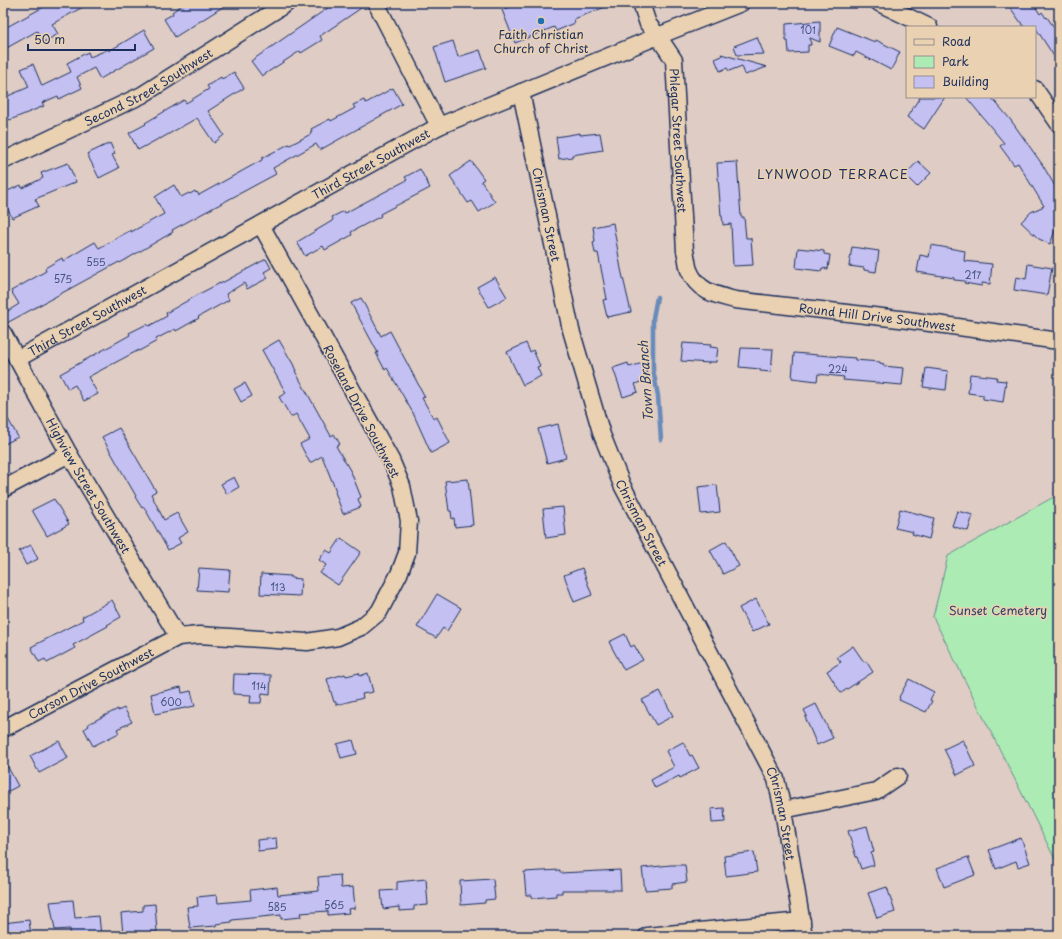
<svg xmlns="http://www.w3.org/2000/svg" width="1062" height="939" font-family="'Playpen Sans',sans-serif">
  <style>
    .green { fill: #acecb4; stroke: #648e89 }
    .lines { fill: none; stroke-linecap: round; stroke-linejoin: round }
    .stream { stroke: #698bba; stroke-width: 4.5 }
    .building { fill: #c4c0f2; stroke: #1b2f5e }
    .minor-casing { stroke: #1b2f5e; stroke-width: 19 }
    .minor { stroke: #ead1b2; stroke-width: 16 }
    .poi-dot { fill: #1f6fb2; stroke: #ead1b2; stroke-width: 1.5 }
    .labels { text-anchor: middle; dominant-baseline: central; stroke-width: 3; stroke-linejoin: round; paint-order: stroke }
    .number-label { font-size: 10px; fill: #455383 }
    .poi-label { font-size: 12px; fill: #1b2f5e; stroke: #ead1b2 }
    .street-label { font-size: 12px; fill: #1b2f5e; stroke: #ead1b2 }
    .park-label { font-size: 12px; fill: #2a4267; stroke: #ead1b2 }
    .neighbourhood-label { font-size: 13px; letter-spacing: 1px; fill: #1b2f5e; stroke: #ead1b2 }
    .water-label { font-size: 13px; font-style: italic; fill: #283e6d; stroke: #ead1b2 }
  </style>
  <rect width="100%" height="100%" fill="#dfccc5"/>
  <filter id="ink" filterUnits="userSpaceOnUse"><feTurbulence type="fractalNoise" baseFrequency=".025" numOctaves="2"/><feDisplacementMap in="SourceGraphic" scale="8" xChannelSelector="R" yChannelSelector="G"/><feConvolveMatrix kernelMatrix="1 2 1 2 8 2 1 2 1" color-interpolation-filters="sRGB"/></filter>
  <g filter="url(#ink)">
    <path class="green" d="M1059 494V867L933 617 948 556Z"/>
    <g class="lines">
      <path class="stream" d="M655 3V4
        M657 297 653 318V369L658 396 661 440"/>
    </g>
    <path class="building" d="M51 3H90L52 24 58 34 44 42 37 31 3 50V29Z
      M185 3H229L175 37 164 19 173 14 172 12Z
      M335 3H367V4L320 36 322 40 301 53 300 51 262 76 251 61Z
      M521 3H613V4L574 19 575 23 556 31 554 27 515 43 502 10Z
      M1007 3H1033L1040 14 1042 12 1046 18 1047 17 1059 35V64L1035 27H1024Z
      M820 21V42L810 38 811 45H808V52L789 53 788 41H786V24Z
      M837 27 875 42 876 40 900 52 891 70 856 52 854 56 829 46Z
      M144 30 154 48 100 79 94 68 77 77 82 88 59 99 58 96 42 103 44 106 10 120 9 119 3 122V98L29 87 21 69 33 64 42 86 71 72 67 63 88 52 90 57 109 49V51Z
      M757 37 764 54 737 55 734 46Z
      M453 41 458 57 480 50 486 68 445 82 434 47Z
      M721 54 742 60 767 67 745 75 742 66 729 71 727 68 720 71 715 59 722 56Z
      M234 72 244 88 208 111 224 135 214 143 197 118 160 139V138L138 150 129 133 146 124 145 123 184 100 186 103 209 89 207 86 221 77 222 79Z
      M393 88 402 104 320 150 316 144 273 168 276 174 172 230 173 232 120 263 119 262 5 324 3 321V314L19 304 11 291 46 271 45 268 62 258 63 261 95 242 99 248 131 230V232L164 214 155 197 174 185 181 197 189 193 190 194 195 191 196 193 197 192 199 195 262 160V158L289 144 290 145 311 134 310 132 312 131 311 129 330 119 331 121 355 108 353 105 364 100 366 103Z
      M920 97H945L924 129 907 117Z
      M966 97H991L1010 119 1042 164 1059 193V226L1056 228 1050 244 1039 239 1021 222 1031 212 1044 206 1018 163 1014 165 1000 146 1004 143Z
      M580 133V135L600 133 603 150 572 155V157L559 159 556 137Z
      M110 143 115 154 112 155 119 168 99 178 87 154Z
      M471 161 484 179 481 181 495 202 479 212 472 201 468 203 450 176Z
      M918 161 931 173 917 187 905 175Z
      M737 162 741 217H744L746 238H751L753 265 733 266 731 224 723 225 722 216H721L717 163Z
      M68 163 76 182 35 199 39 206 12 218 3 198V193L21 185 22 188 43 178 41 173Z
      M420 169 430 188 380 214 381 216 351 232 352 235 325 250 323 246 305 256 297 242 332 221 333 219 332 217 344 211 345 213 356 207 407 180 405 177Z
      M613 223 621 269 631 312 607 317 603 300 607 299 598 253H595L593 242 595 241 593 227Z
      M931 245 965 251 964 261 992 264 990 284 982 283V286L964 283 965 281 954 280V278L917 272 920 255 929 257Z
      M852 247 879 251 876 272 864 270V268L849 266Z
      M798 248 824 251V254L830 255 828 269 822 268 821 271 796 268Z
      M266 259 271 268 264 272 268 278 247 289 244 283 226 294 229 300 198 317 199 318 176 331 175 329 156 339 157 341 139 351V350L88 377 98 394 84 401 75 385 68 389 60 374 130 335 129 333 147 324 149 326 167 316 166 313 199 294 220 283V284Z
      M1028 264 1052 268 1047 295 1014 290 1016 277 1026 279Z
      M495 277 507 297 489 307 477 287Z
      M361 298 381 336 390 331 425 397 422 398 434 419 437 417 450 443 431 453 413 413 387 368 385 370 376 353H378L351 303Z
      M279 340 293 364 296 371H295L331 436 334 434 340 444 336 446 351 472 361 497 358 499 361 507 343 514 335 492 336 491 322 456 310 463 300 444 310 439 296 414 291 417 279 397 286 393 262 350Z
      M526 343 530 352 533 350 540 366 537 367 541 376 523 385 507 352Z
      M683 343 711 345 710 347 718 348 716 362H709V363L681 361Z
      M741 348 773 349 771 372 760 371V369L739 367Z
      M794 353 855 358V360L880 362V363L884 364 883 366 904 368 902 385 843 380 844 377 818 374 817 381 792 378Z
      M628 363 629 367 643 363 649 379 635 384 638 392 623 397 613 368Z
      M926 368 948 371 946 390 923 387Z
      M970 374 997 377 996 380 1006 381 1003 402 983 399V395L968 393Z
      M245 383 252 396 241 402 234 389Z
      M3 410 18 437 3 445Z
      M558 424 566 458 547 463 538 429Z
      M119 428 156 491 151 494 164 520 177 513 188 532 178 538 181 543 168 550 144 507 142 508 135 497 136 496 102 437Z
      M234 477 239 487 227 494 221 484Z
      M468 479 473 525 455 527 454 518 452 519 451 511H449L445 481Z
      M717 485 720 512 701 514 698 487Z
      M54 499 69 524 47 536 32 510Z
      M563 507 566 535 546 538 543 509Z
      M900 509 934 518 929 539 912 534 913 532 895 528Z
      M957 511 973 515 968 531 952 526Z
      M341 538 361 552 338 585 320 573 326 565 319 560 326 550 331 553Z
      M726 541 739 566 723 574 710 550Z
      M31 545 38 559 26 565 19 551Z
      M199 568 230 570 228 592 197 590Z
      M582 568 592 595 574 602 564 575Z
      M261 574 291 576V578L301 579 300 596 260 594Z
      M437 594 461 608 447 631 443 628 436 638 417 627Z
      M756 599 769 624 752 632 739 608Z
      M112 600 121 617 107 625 108 626 73 645 75 648 47 663 45 659 39 662 31 647 83 620 82 617Z
      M625 634 631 647 634 645 643 660 624 670 609 642Z
      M853 646 864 662 866 661 873 672 841 693 827 671 841 662 837 657Z
      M359 673 360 676 368 673 373 692 362 694 363 698 336 705V702H334L327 679 345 674 346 676Z
      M234 674 271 675 270 694 262 693 261 703H250L251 695 233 694Z
      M909 679 934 692 930 700 932 701 926 712 899 700 900 698 899 697Z
      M181 687 182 693 191 691 195 706 155 714 151 694Z
      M660 691 673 716 656 725 642 700Z
      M816 704 833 738 817 745 805 717 807 716 804 710Z
      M124 708 132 722 117 729 119 733 93 746 84 729 89 726 88 724 118 709V711Z
      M353 740 357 754 341 758 337 744Z
      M963 740 975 766 957 775 944 749Z
      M59 741 68 758 39 773 30 756Z
      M683 742 690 756 692 755 699 768 680 778 679 776 655 788 651 780 674 767 666 751Z
      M3 758 18 786 3 794Z
      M724 808 725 822 712 823 711 809Z
      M867 826 874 852 871 853 874 865 861 869 857 857H856L848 831Z
      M276 838 277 849 258 851 257 840Z
      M1021 838 1030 863 1018 867 1016 861 996 869 989 850Z
      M754 852 757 872 726 876 724 856Z
      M968 857 975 875 944 887 937 868Z
      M671 865H685L687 882 672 884V888L645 890 642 868Z
      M560 870V873L620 870 621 890H562V893H556V896L532 898V895H526L524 872Z
      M340 875 341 888 353 887 355 908 348 909 349 913 328 915V911L300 913 301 917 281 919V915L232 920V922L216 924V926L190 928 187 907 198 906 197 897 217 895 218 903 251 900 250 890 277 887 278 895 319 891 318 877Z
      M426 879 428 905 414 906V910L399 911V907L383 909 381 891 397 890V882Z
      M493 879 495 899 485 900V903L461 905 460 881Z
      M887 887 895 912 877 918 868 893Z
      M73 900 75 918 99 916 101 936H70V929L55 930 50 902Z
      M155 904 157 932H149V936H133L132 934H123L121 913 143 911V905Z
      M29 920 31 936H3V923Z"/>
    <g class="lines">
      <defs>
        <g id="minor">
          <path d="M376 3 439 126"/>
          <path id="s1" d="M642 3 643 9 648 24 658 36 674 60 685 251C687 257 687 265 689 270 697 291 715 295 735 300L908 320 1059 341"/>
          <path d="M879 3 929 27"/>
          <path d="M1035 89 1059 124"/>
          <path id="s2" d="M521 92 571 330 602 435 622 485 776 779 783 810 804 936"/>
          <path id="s3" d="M3 161 142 95 287 3"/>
          <path id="s4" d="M3 333 69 454 178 637"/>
          <path id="s5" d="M17 359 439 126 658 36 741 3"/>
          <path d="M3 489 69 454"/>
          <path id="s6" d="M3 729 178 637 199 635 307 642 338 637 361 627 379 612 399 574 407 553 409 521 402 486 391 460 261 225"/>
          <path d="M783 810 876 791 898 776"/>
          <path d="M647 936 802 921"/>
        </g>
      </defs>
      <use href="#minor" class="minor-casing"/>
      <use href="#minor" class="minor"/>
    </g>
  </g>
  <circle class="poi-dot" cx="541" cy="21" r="4"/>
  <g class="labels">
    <g class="number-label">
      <text x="808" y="29">101</text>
      <text x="96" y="261">555</text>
      <text x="973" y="274">217</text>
      <text x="63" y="278">575</text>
      <text x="838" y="368">224</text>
      <text x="278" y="586">113</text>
      <text x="259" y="685">114</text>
      <text x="171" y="701">600</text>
      <text x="334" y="904">565</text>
      <text x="277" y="906">585</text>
    </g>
    <g class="poi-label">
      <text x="541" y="34">Faith Christian<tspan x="541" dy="14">Church of Christ</tspan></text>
    </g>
    <g class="street-label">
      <text stroke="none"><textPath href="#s3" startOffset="163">Second Street Southwest</textPath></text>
      <text stroke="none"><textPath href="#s1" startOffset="147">Phlegar Street Southwest</textPath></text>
      <text stroke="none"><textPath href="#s5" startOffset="404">Third Street Southwest</textPath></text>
      <text stroke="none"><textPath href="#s2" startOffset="125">Chrisman Street</textPath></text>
      <text stroke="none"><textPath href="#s1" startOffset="478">Round Hill Drive Southwest</textPath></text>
      <text stroke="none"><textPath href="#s5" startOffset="80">Third Street Southwest</textPath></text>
      <text transform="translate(362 411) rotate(62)">Roseland Drive Southwest</text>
      <text stroke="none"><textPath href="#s4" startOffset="175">Highview Street Southwest</textPath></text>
      <text stroke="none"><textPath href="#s2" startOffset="449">Chrisman Street</textPath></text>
      <text stroke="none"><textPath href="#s6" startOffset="99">Carson Drive Southwest</textPath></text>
      <text stroke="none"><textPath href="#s2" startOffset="773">Chrisman Street</textPath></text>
    </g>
    <g class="park-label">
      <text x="998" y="610">Sunset Cemetery</text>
    </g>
    <g class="neighbourhood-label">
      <text x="833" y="173">LYNWOOD TERRACE</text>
    </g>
    <g class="water-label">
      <text transform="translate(645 381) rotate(-94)">Town Branch</text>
    </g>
  </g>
  <rect width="1062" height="939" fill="none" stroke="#ead1b2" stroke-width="16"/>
  <rect x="8" y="8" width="1046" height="923" fill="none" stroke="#1b2f5e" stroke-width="1.5" filter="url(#ink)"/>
  <rect x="906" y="26" width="130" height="72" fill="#ead1b2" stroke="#979090"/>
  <rect x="914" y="39" width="20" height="6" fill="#ead1b2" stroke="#979090"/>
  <text x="942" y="46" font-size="12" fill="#1b2f5e">Road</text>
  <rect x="914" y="56" width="20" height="12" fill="#acecb4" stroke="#979090"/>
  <text x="942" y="66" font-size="12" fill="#1b2f5e">Park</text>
  <rect x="914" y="76" width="20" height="12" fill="#c4c0f2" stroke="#979090"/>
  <text x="942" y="86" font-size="12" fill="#1b2f5e">Building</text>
  <path d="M28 44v6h107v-6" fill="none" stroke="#1b2f5e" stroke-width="2"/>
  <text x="34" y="44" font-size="12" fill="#1b2f5e" stroke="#ead1b2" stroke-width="3" paint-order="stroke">50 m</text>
</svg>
